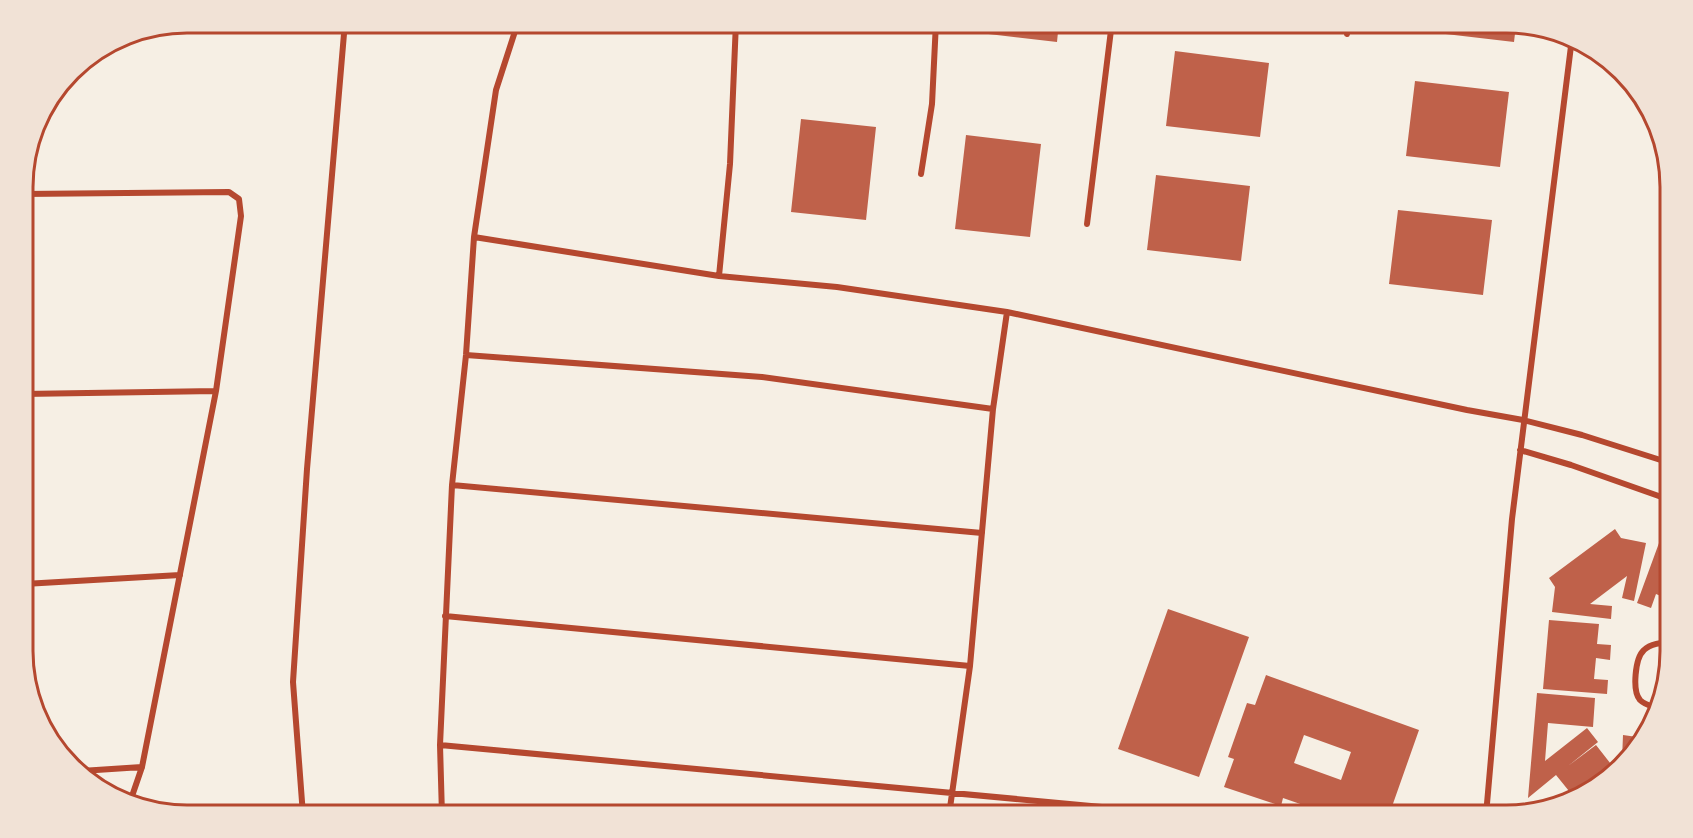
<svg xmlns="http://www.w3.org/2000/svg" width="1693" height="838" font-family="Rubik,sans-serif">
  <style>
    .building { fill: #bf614a; fill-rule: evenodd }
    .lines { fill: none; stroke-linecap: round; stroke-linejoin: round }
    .minor { stroke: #b5482f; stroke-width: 6 }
    .rim { fill: none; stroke: #b5482f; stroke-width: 3 }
  </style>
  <rect width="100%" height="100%" fill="#f6efe4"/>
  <path class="building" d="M964 22H1059L1057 42 963 31Z
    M1421 22H1506L1516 25 1514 42 1420 31Z
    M1175 51 1269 63 1260 137 1166 126Z
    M1415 81 1509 92 1500 167 1406 156Z
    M801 119 876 127 866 220 791 212Z
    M966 135 1041 144 1030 237 955 229Z
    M1156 175 1250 186 1241 261 1147 250Z
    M1398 210 1492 220 1483 295 1389 284Z
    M1615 529 1621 538 1646 543 1634 601 1622 598 1627 576 1590 604 1612 606 1611 619 1552 612 1555 587 1549 578Z
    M1659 543 1670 547V600L1656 594 1651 608 1637 603Z
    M1168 609 1249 637 1199 777 1118 749Z
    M1549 620 1599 624 1597 644 1611 645 1610 660 1596 658 1594 679 1608 680 1607 694 1543 689Z
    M1266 675 1419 730 1389 815H1332L1283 798 1281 806 1224 787 1234 759 1228 757 1247 703 1255 705ZM1304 735 1351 752 1341 780 1294 763Z
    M1537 693 1595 698 1593 727 1548 723 1545 761 1587 728 1598 742 1568 766 1596 745 1614 768 1597 788 1573 796 1556 775 1528 798Z
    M1623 735 1637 737V742L1622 760Z"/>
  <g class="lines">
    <path class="minor" d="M1347 34 1349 22
      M921 174 932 104 936 22
      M23 194 229 192 239 199 241 216 216 391 142 767 130 802
      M1087 224 1112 22
      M474 237 719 276 837 287 1007 312 1467 410 1523 420 1582 435 1670 463
      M719 276 730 164 736 22
      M466 355 762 377 993 409
      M23 394 216 391
      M1520 450 1571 465 1670 500
      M452 485 982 533
      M24 584 180 575
      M445 616 970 666
      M1657 708C1651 706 1645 705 1640 700 1632 691 1635 658 1644 650 1650 644 1662 642 1670 643
      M440 745 1134 810
      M81 771 142 767
      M303 815 293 682 307 469 345 22
      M442 815 440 745 452 485 466 355 474 237 496 90 518 22
      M949 815 970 666 993 409 1007 312
      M1486 815 1512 519 1572 38"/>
  </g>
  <path d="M0 0H1693V838H0ZM187 33H1506A154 154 0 0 1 1660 187V651A154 154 0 0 1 1506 805H187A154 154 0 0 1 33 651V187A154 154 0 0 1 187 33Z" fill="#f1e2d6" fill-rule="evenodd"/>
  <path class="rim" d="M187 33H1506A154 154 0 0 1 1660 187V651A154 154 0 0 1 1506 805H187A154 154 0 0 1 33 651V187A154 154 0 0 1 187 33Z"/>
</svg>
